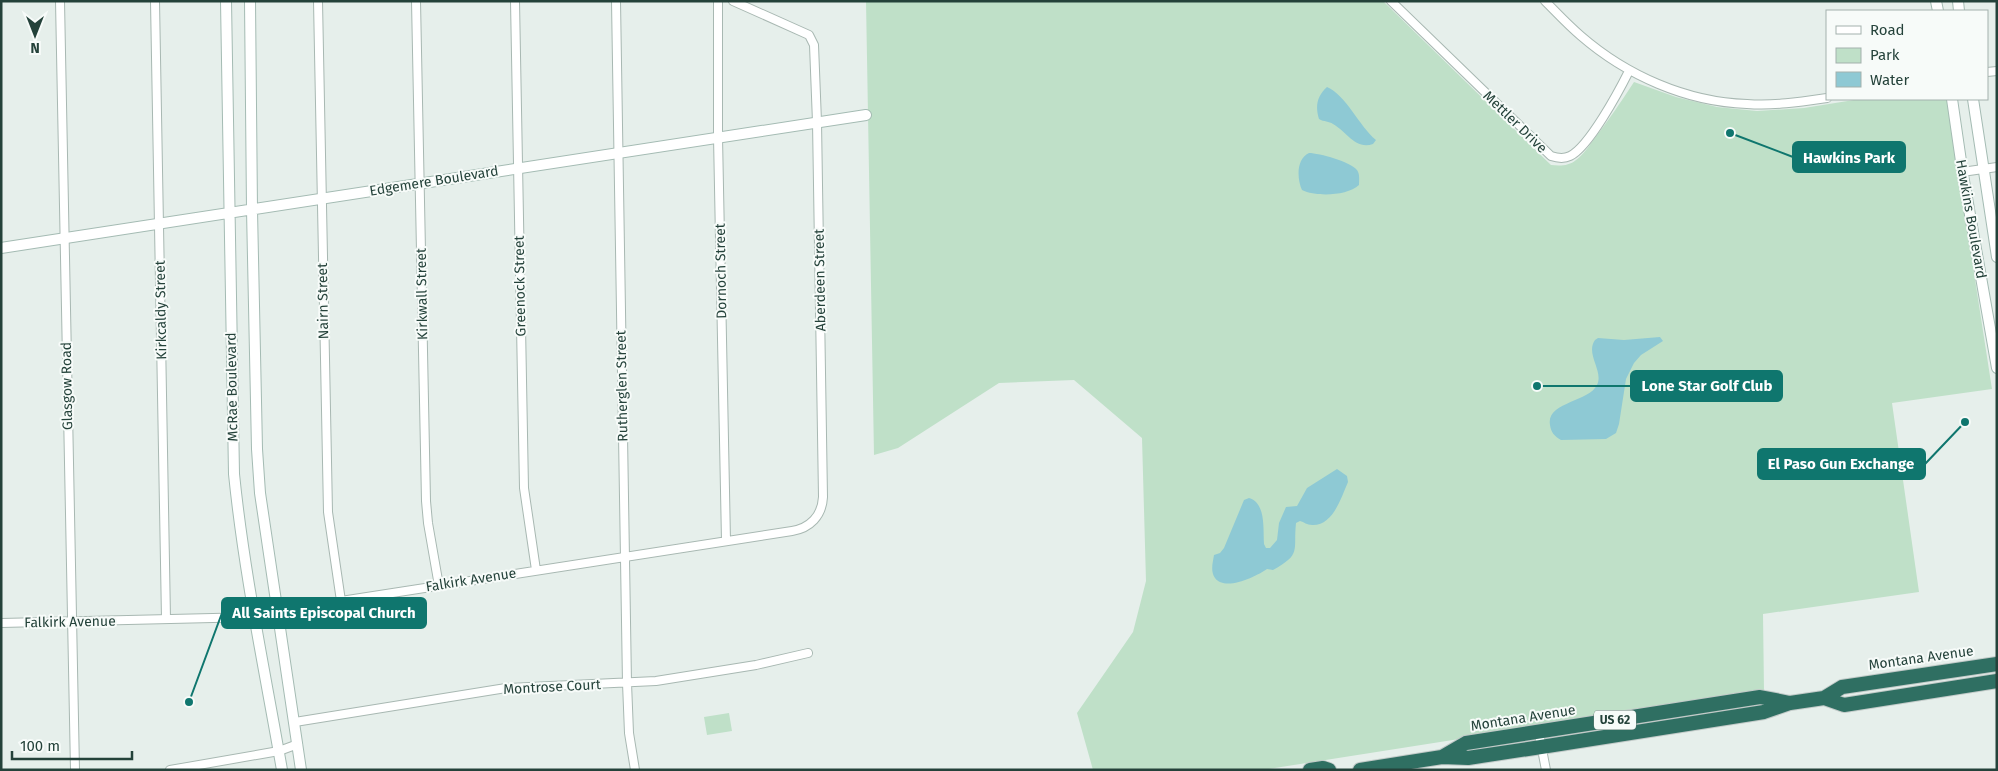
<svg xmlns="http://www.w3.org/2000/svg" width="1998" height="771" font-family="'Fira Sans',sans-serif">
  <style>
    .green { fill: #bfe0c8 }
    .water { fill: #8ec9d4 }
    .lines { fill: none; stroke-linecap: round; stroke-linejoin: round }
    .street-casing { stroke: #a8b8b2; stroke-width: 10 }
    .secondary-casing { stroke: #a4bbb3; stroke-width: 12 }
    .highway-casing { stroke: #c2cac8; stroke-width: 16 }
    .street { stroke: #fff; stroke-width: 8 }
    .secondary { stroke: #fff; stroke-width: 10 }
    .highway { stroke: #2f6f62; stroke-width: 14 }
    .labels { text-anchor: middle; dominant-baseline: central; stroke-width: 4; stroke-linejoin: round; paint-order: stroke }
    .shield { fill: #f7fbf9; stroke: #637a73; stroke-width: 1 }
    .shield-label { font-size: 12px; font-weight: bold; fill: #24423a }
    .street-label { font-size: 14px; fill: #24423a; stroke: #f7fbf9 }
    .leader { fill: none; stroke: #0f766e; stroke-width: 2 }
    .callout-dot { fill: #0f766e; stroke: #f7fbf9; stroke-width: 2 }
    .callout { fill: #0f766e; stroke: #0f766e; stroke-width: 2 }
    .callout-label { font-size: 15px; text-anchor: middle; font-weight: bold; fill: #fff }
  </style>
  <rect width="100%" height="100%" fill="#e6efeb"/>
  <path class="green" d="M866 1H1383L1551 165C1560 166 1569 166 1576 160 1583 155 1589 146 1594 139 1608 121 1621 102 1634 82L1676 97 1717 107 1757 111 1804 108 1860 99H1947L1992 389 1892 403 1919 592 1763 614 1764 691 1262 770H1093L1077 713 1133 632 1146 581 1142 438 1074 380 999 383 898 448 874 455Z
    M729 713 732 731 707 735 704 717Z"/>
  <path class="water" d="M1327 87C1346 95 1359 126 1376 140L1373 144C1355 150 1346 131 1333 124 1329 121 1324 122 1319 119 1315 106 1317 96 1327 87Z
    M1309 153C1319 153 1351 162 1357 170 1360 174 1359 180 1359 185 1347 196 1316 197 1302 190 1297 179 1296 159 1309 153Z
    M1660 337 1663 341 1641 355 1634 363 1626 379 1619 424 1616 433 1606 439 1561 440C1554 436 1551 432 1550 425 1546 402 1589 402 1597 385 1604 371 1585 354 1595 340L1598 338 1624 340Z
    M1337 469 1347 476 1348 482C1341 498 1333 526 1312 525 1307 525 1304 522 1300 521L1296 523C1293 551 1302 554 1273 570L1267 569C1257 576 1225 592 1215 578 1210 571 1213 562 1214 555L1220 553 1224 548 1244 500 1249 498C1266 503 1263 528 1264 544L1266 548H1270L1277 540 1279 523 1286 507 1297 506 1307 488Z"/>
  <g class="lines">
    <defs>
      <path id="street" d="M60 1 75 770
        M155 1 166 619
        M318 1 328 512 341 601
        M416 1 426 501 428 523 439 586
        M515 1 524 488 536 570
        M616 1 627 683 629 733 635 770
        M718 1V137L726 541
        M1391 1 1551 156C1557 158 1564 159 1570 156 1589 147 1619 91 1629 71
        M1545 1C1557 13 1568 25 1581 36 1626 75 1686 102 1747 104 1774 106 1800 102 1827 98
        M1987 72 1997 71
        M1962 172 1997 167
        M1 623 255 617 341 601 792 531C810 528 822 516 823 497L817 122 814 45 809 35 733 1
        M295 722 506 688 656 681 756 665 808 653
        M1540 739 1546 770
        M170 770 279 751 298 744"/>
      <path id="secondary" d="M226 1 234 474C244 573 265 672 282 770
        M250 1 252 210 257 449 260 493 301 770
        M1936 1 1938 11
        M1958 1 1959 11
        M1952 99 1963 175 1997 368
        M1973 99 1997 257
        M1 248 866 115"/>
      <path id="highway" d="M1824 698 1844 705 1997 681
        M1442 757 1466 743 1760 697 1790 703
        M1310 770 1323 768 1329 770
        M1360 770 1442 757 1468 758 1541 747 1764 712 1790 703 1824 698 1842 687 1997 664"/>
    </defs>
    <use href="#street" class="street-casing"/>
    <use href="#secondary" class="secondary-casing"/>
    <use href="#highway" class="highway-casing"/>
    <use href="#street" class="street"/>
    <use href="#secondary" class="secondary"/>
    <use href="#highway" class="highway"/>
  </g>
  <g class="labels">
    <rect class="shield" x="1594" y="710.5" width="42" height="19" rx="4"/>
    <g class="shield-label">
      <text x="1615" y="720">US 62</text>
    </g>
    <g class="street-label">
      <text transform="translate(1515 122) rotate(44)">Mettler Drive</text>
      <text transform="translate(434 181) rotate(-9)">Edgemere Boulevard</text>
      <text transform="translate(1971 219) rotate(80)">Hawkins Boulevard</text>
      <text transform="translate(721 271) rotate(-91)">Dornoch Street</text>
      <text transform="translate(820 280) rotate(-91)">Aberdeen Street</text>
      <text transform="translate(520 286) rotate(-91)">Greenock Street</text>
      <text transform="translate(422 294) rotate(-91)">Kirkwall Street</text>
      <text transform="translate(323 301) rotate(-91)">Nairn Street</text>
      <text transform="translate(161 310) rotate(-91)">Kirkcaldy Street</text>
      <text transform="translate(67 386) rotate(-91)">Glasgow Road</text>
      <text transform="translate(622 386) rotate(-91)">Rutherglen Street</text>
      <text transform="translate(232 387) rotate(-91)">McRae Boulevard</text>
      <text transform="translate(471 580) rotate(-9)">Falkirk Avenue</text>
      <text transform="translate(70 622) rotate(-1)">Falkirk Avenue</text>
      <text transform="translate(1921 658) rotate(-8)">Montana Avenue</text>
      <text transform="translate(552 687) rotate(-3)">Montrose Court</text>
      <text transform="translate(1523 718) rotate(-9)">Montana Avenue</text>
    </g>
  </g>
  <path class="leader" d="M1730 133L1793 157M1537 386L1631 386M1965 422L1925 464M189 702L222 613"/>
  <g class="callout-dot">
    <circle cx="1730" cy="133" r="5"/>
    <circle cx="1537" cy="386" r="5"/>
    <circle cx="1965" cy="422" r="5"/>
    <circle cx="189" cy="702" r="5"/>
  </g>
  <g class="callout">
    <rect x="1793" y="142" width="112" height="30" rx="5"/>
    <rect x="1631" y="371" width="151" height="30" rx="5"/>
    <rect x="1758" y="449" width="167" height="30" rx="5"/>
    <rect x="222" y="598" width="204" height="30" rx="5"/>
  </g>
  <g class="callout-label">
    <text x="1849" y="163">Hawkins Park</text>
    <text x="1707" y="391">Lone Star Golf Club</text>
    <text x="1841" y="469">El Paso Gun Exchange</text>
    <text x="324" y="618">All Saints Episcopal Church</text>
  </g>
  <rect width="1998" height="771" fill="none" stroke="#24423a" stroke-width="5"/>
  <rect x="1826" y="10" width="162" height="90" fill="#f7fbf9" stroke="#a3b1ad"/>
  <rect x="1836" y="26" width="25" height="8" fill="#ffffff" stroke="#a3b1ad"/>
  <text x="1870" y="35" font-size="15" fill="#24423a">Road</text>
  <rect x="1836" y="48" width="25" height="15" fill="#bfe0c8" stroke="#a3b1ad"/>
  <text x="1870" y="60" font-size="15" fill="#24423a">Park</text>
  <rect x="1836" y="72" width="25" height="15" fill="#8ec9d4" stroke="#a3b1ad"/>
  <text x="1870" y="85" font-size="15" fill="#24423a">Water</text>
  <g transform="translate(35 35) rotate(180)" stroke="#f7fbf9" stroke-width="4" paint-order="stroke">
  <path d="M0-4L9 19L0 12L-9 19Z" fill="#24423a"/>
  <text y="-8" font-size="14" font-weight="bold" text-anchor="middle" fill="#24423a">N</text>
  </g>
  <path d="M12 751v8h120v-8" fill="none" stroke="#24423a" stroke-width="2.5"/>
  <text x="20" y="751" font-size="15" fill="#24423a" stroke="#f7fbf9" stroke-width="4" paint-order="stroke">100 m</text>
</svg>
